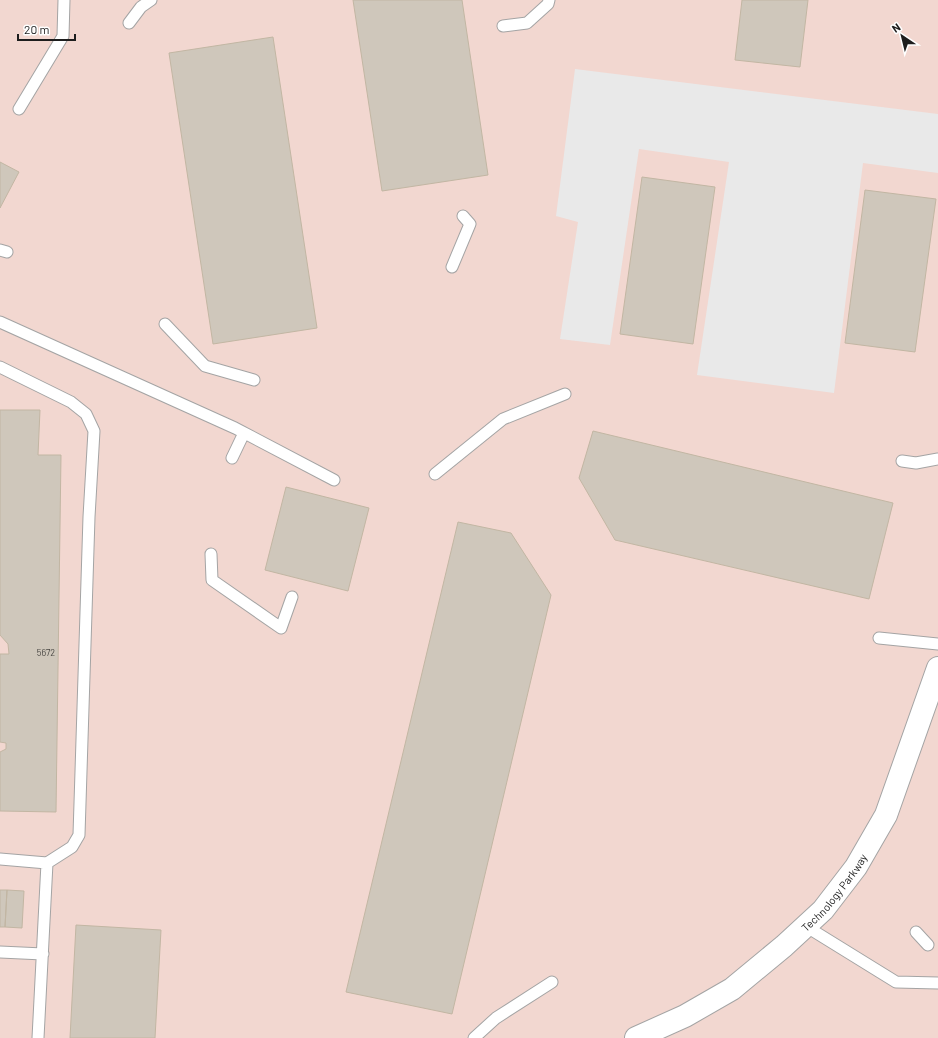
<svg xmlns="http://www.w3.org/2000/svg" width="938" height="1038" font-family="Barlow,sans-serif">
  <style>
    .commercial { fill: #f2d7d0 }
    .parking { fill: #e9e9e9 }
    .building { fill: #cfc7bb; stroke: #c2b6a3 }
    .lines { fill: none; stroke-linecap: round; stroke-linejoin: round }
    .service-casing { stroke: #a4a4a4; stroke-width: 13 }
    .tertiary-casing { stroke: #a4a4a4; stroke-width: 24 }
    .service { stroke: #fff; stroke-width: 11 }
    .tertiary { stroke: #fff; stroke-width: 22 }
    .labels { text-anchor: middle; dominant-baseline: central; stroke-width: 4; stroke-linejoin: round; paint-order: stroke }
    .number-label { font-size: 9px; fill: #4a4844 }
    .street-label { font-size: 11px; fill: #1d1d1d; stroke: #fff }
  </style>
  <rect width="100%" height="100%" fill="#efede2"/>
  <path class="commercial" d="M0 0H938V1038H0Z"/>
  <path class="parking" d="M575 69 938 114V173L863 163 834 393 697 375 729 162 639 149 610 345 560 339 578 222 556 216Z"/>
  <path class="building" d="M353 0H462L488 175 382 191Z
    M742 0H808L800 67 735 60Z
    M273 37 317 328 213 344 169 53Z
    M0 162 19 172 0 208Z
    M642 177 715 187 693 344 620 334Z
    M865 190 936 199 915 352 845 343Z
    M0 410H40L38 455H61L56 812 0 811V752L6 749V743L0 742V654H9L8 644 0 635Z
    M593 431 893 503 869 599 615 540 579 478Z
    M286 487 369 508 348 591 265 570Z
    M458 522 511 533 551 595 452 1014 346 992Z
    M0 890H7L5 927H0Z
    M7 890 24 891 22 928 5 927Z
    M76 925 161 930 155 1038H70Z"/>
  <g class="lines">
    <defs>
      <path id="service" d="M129 23 141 7 151 0
        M503 26 527 23 548 4 549 0
        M19 109 63 36 64 0
        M0 250 7 252
        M452 267 470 224 463 216
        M0 322 235 428 334 480
        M165 324 205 366 254 380
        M0 367 71 402 86 414 94 431 89 517 79 835 72 847 47 863 0 859
        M232 458 244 433
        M902 461 916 463 938 459
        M435 474 503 419 565 394
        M211 554 212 580 281 628 292 597
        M879 638 938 644
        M807 927 896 982 938 983
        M916 932 928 945
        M0 952 43 954
        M38 1038 47 863
        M474 1038 496 1018 552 982"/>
      <g id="tertiary">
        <path id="s1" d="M636 1038 685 1016 732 989 784 946 823 910 856 867 886 815 938 668"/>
      </g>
    </defs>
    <use href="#service" class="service-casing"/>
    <use href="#tertiary" class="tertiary-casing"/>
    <use href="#service" class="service"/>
    <use href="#tertiary" class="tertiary"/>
  </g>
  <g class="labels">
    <g class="number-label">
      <text x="46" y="652">5672</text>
    </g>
    <g class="street-label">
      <text stroke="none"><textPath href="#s1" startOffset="249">Technology Parkway</textPath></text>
    </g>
  </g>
  <g transform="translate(902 36) rotate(325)" stroke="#ffffff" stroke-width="3" paint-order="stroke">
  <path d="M0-3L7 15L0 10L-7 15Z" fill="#1d1d1d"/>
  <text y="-6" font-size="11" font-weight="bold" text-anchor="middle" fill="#1d1d1d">N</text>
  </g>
  <path d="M18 34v6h57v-6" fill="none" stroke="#1d1d1d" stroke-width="2"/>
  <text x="24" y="34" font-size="12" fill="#1d1d1d" stroke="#ffffff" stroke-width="3" paint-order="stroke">20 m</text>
</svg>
